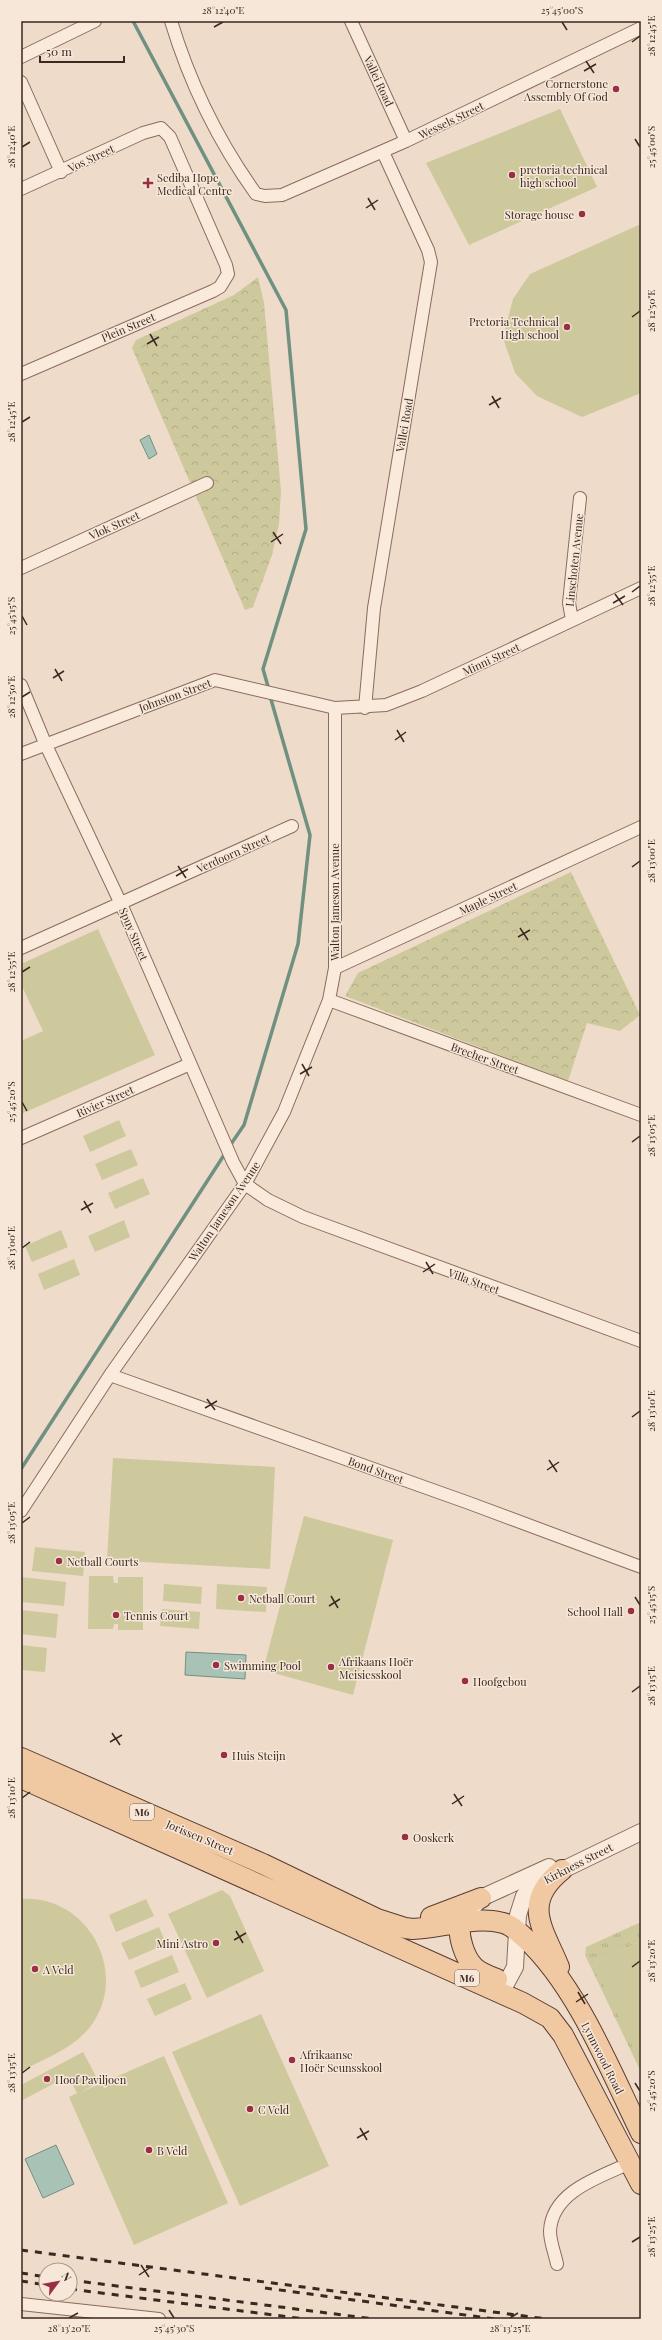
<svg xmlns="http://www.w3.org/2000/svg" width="662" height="2340" font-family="'Playfair Display',serif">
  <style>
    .grass { fill: url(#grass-tufts) }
    .park { fill: url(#park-crowns) }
    .pitch { fill: #cdc99c }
    .water { fill: #a9c2b6; stroke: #709182 }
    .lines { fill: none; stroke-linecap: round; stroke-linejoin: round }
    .stream { stroke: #709182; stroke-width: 3.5 }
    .minor-casing { stroke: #8a6c5d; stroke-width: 14 }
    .tertiary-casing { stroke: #8a6c5d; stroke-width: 18 }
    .primary-casing { stroke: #593c31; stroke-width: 22 }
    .minor { stroke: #f9eadc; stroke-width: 12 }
    .tertiary { stroke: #f9eadc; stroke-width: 16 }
    .primary { stroke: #f0c8a2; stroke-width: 20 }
    .rail { stroke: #3b2821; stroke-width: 3; stroke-dasharray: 7 7; stroke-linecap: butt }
    .ticks { fill: none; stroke: #3b2821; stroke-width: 1.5 }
    .poi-dot { fill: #992e44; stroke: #f6e7d8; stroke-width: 1.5 }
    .labels { text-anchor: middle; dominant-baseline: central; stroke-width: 3; stroke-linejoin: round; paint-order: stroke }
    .shield { fill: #f6e7d8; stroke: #736158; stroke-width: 1 }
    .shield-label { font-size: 10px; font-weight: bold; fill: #3b2821 }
    .street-label { font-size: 11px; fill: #3b2821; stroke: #f6e7d8 }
    .poi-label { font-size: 11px; fill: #3b2821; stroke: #f6e7d8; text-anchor: start }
    .neatline { fill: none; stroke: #3b2821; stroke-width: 1.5 }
    .ticks-label { font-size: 10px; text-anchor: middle; fill: #3b2821 }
  </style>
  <defs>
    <pattern id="grass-tufts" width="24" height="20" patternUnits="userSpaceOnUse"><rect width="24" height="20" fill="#cdc99c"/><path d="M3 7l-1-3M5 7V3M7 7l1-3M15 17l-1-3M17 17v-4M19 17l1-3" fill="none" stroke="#b1ad86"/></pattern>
    <pattern id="park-crowns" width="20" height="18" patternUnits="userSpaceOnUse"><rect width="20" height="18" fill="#cdc99c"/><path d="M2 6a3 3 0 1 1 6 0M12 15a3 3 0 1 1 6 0" fill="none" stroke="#b1ad86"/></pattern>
  </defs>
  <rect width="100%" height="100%" fill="#eedbc9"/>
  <path class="grass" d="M641 1922V1941L594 1964 641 2060 640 2070 585 1955 586 1947Z"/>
  <path class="park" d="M258 277 264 303 281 491 279 524 272 555 253 607 245 610 132 348 136 340 234 295Z
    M571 872 640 1015 620 1031 587 1023 568 1081 345 996 358 973Z"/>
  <path class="pitch" d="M560 109 597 187 469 245 426 163Z
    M641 224V393L582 417 537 396 515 373 503 338 513 299 530 274Z
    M98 929 155 1055 21 1114V1041L43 1031 21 984V964Z
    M119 1120 126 1136 90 1152 83 1136Z
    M131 1149 138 1165 102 1180 95 1164Z
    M143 1178 150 1194 115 1209 108 1193Z
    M124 1220 130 1237 95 1252 88 1236Z
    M61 1230 68 1247 32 1262 25 1246Z
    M74 1259 80 1275 44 1290 38 1274Z
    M113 1458 275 1467 270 1569 107 1560Z
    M304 1516 393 1540 353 1695 263 1670Z
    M35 1547 85 1552 83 1576 32 1571Z
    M89 1576H113L114 1583H118V1577H143V1630H118V1624H114L113 1629H88Z
    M21 1577 66 1582 64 1606 21 1602Z
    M164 1584 202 1587 201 1604 163 1601Z
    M217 1584 267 1587 266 1612 216 1609Z
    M162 1609 200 1612 199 1629 160 1626Z
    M21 1610 58 1614 56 1638 21 1634Z
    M21 1645 47 1648 45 1672 21 1670Z
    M222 1890 230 1896 264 1971 207 1998 168 1914Z
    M21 1899C88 1894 131 1974 90 2027 73 2049 44 2059 21 2071Z
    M146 1899 154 1916 116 1932 109 1915Z
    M159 1927 166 1944 129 1960 121 1943Z
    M641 1941V2060H640L594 1964Z
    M172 1955 179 1972 141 1988 134 1971Z
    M185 1983 192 1999 155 2016 147 1999Z
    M261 2014 329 2166 240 2206 172 2052Z
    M83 2052 99 2082 81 2092 164 2056 228 2203 134 2245 69 2097 77 2093 68 2076 21 2101V2085Z"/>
  <path class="water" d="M149 435 157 454 149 459 140 440Z
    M186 1652 246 1655 245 1679 185 1675Z
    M56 2145 74 2184 43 2198 25 2159Z"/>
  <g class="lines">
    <path class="stream" d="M133 21 286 310 306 529 263 669 269 690
      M229 1147 244 1125 298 944 310 835 270 696
      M21 1469 226 1152"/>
    <defs>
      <path id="minor" d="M171 21C190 84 218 141 256 194L265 196 282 195 406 141 641 28
        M351 21 406 141
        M21 57 95 21
        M21 82 61 172
        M21 189 143 133 161 128 170 137 226 265 228 274 220 287 213 291 21 374
        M21 568 207 483
        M572 620 569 603 580 498
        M21 685 45 743 121 904 233 1162 245 1184 268 1200 303 1217 641 1341
        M365 708 374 608 431 262 428 250 383 152
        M21 754 215 680 335 708 386 705 422 691 641 588
        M21 948 292 826
        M335 968 641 827
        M329 1000 641 1115
        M21 1138 190 1064
        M110 1375 469 1503 641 1567
        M21 1511 110 1375 245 1184 284 1112 329 1000 335 968V708
        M557 2264C555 2254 550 2242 550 2231 552 2191 600 2177 630 2163
        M21 2304 159 2319"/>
      <path id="tertiary" d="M473 1907 481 1898 549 1867
        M501 1993 515 1967 518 1915 524 1896 542 1880 641 1832"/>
      <path id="primary" d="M21 1758 263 1864 377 1919 405 1928 413 1929C441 1928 477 1915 503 1923 512 1925 519 1933 525 1938 577 1986 610 2070 641 2133
        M21 1778 523 2003 550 2018 563 2035 641 2184
        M431 1917 481 1898
        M460 1923C458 1936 464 1957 474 1967 480 1973 489 1976 497 1979
        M559 1967C543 1928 521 1903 562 1870"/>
    </defs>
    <use href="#minor" class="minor-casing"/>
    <use href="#tertiary" class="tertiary-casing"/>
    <use href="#primary" class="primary-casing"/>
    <use href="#minor" class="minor"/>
    <use href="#tertiary" class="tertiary"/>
    <use href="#primary" class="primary"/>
    <path class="rail" d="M21 2250 547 2319
      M21 2273 46 2277
      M70 2280 374 2319
      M21 2281 46 2285
      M265 2288 495 2319
      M70 2289 305 2319"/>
  </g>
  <path class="ticks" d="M562 22 567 30M214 27 223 22M632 42 640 36M586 61 594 73M584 71 596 64M635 139 640 147M22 147 30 142M368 198 375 210M366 208 378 200M632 317 640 311M150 334 157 346M147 344 159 337M492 396 499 408M489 405 501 398M22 422 30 417M273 532 281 544M271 542 283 534M632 592 640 586M615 594 623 605M613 603 625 596M22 616 27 625M55 669 62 681M53 678 64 671M22 697 30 692M397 730 404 742M395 740 406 732M178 866 186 878M632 867 640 861M176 876 188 869M520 928 528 940M518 937 530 930M22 972 30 967M302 1064 309 1076M300 1074 312 1067M22 1102 27 1111M632 1142 640 1136M84 1201 91 1213M81 1210 93 1203M22 1248 30 1242M426 1262 433 1274M423 1272 435 1264M207 1399 215 1410M205 1408 217 1401M632 1417 640 1411M549 1460 557 1472M547 1470 559 1462M22 1523 30 1517M331 1596 338 1608M635 1597 640 1605M329 1606 340 1599M632 1692 640 1686M112 1733 120 1745M110 1742 122 1735M454 1794 462 1806M22 1798 30 1792M452 1804 464 1796M236 1931 243 1943M234 1940 246 1933M632 1967 640 1961M578 1992 585 2004M576 2002 588 1994M22 2073 30 2067M635 2083 640 2091M360 2128 367 2140M357 2138 369 2131M632 2242 640 2237M141 2265 149 2277M139 2275 151 2267M169 2310 174 2318M69 2318 78 2313M510 2318 518 2313"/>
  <g class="poi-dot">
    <circle cx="616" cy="89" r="4"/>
    <circle cx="512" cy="175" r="4"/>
    <path d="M146 177h4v4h4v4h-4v4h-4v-4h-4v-4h4z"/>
    <circle cx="582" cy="214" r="4"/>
    <circle cx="567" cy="327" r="4"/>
    <circle cx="59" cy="1561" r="4"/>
    <circle cx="241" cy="1598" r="4"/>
    <circle cx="631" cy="1611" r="4"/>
    <circle cx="116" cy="1615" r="4"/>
    <circle cx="216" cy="1665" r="4"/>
    <circle cx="331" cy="1667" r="4"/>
    <circle cx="465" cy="1681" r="4"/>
    <circle cx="224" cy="1755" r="4"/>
    <circle cx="405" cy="1837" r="4"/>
    <circle cx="216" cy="1943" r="4"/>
    <circle cx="35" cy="1969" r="4"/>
    <circle cx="292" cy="2060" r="4"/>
    <circle cx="47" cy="2079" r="4"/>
    <circle cx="250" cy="2109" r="4"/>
    <circle cx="149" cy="2150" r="4"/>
  </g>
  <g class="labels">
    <g class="shield">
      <rect x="130" y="1804" width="24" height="16" rx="3"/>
      <rect x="455" y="1970" width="24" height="16" rx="3"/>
    </g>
    <g class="shield-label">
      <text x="142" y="1812">M6</text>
      <text x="467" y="1978">M6</text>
    </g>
    <g class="street-label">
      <text transform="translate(379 81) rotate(65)">Vallei Road</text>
      <text transform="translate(451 120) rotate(-26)">Wessels Street</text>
      <text transform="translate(91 158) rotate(-25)">Vos Street</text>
      <text transform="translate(128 327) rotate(-23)">Plein Street</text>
      <text transform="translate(404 425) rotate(-80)">Vallei Road</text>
      <text transform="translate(114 525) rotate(-24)">Vlok Street</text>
      <text transform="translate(574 560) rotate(-84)">Linschoten Avenue</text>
      <text transform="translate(491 659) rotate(-25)">Minni Street</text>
      <text transform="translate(175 695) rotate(-20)">Johnston Street</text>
      <text transform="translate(233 853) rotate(-24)">Verdoorn Street</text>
      <text transform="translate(488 898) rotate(-25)">Maple Street</text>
      <text transform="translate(334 902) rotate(-90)">Walton Jameson Avenue</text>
      <text transform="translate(134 934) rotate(67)">Spuy Street</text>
      <text transform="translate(485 1058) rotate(20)">Brecher Street</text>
      <text transform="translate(105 1101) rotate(-24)">Rivier Street</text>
      <text transform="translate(224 1211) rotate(-56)">Walton Jameson Avenue</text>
      <text transform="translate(474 1281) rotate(20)">Villa Street</text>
      <text transform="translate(376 1470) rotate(20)">Bond Street</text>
      <text transform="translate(200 1837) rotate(23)">Jorissen Street</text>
      <text transform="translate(578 1863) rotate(-27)">Kirkness Street</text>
      <text transform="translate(603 2058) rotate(63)">Lynnwood Road</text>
    </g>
    <g class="poi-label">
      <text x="608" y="83" text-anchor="end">Cornerstone<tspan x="608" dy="13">Assembly Of God</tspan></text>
      <text x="520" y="169">pretoria technical<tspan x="520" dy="13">high school</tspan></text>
      <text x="157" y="177">Sediba Hope<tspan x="157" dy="13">Medical Centre</tspan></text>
      <text x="574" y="214" text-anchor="end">Storage house</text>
      <text x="559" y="321" text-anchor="end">Pretoria Technical<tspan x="559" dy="13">High school</tspan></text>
      <text x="67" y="1561">Netball Courts</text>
      <text x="249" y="1598">Netball Court</text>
      <text x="623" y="1611" text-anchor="end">School Hall</text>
      <text x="124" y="1615">Tennis Court</text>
      <text x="339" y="1661">Afrikaans Hoër<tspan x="339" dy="13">Meisiesskool</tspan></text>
      <text x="224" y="1665">Swimming Pool</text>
      <text x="473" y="1681">Hoofgebou</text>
      <text x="232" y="1755">Huis Steijn</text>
      <text x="413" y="1837">Ooskerk</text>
      <text x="208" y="1943" text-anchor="end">Mini Astro</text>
      <text x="43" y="1969">A Veld</text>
      <text x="300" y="2054">Afrikaanse<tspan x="300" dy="13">Hoër Seunsskool</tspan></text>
      <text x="55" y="2079">Hoof Paviljoen</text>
      <text x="258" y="2109">C Veld</text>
      <text x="157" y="2150">B Veld</text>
    </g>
  </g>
  <rect width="662" height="2340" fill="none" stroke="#f6e7d8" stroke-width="44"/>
  <g transform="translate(58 2282) rotate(58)"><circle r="19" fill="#f6e7d8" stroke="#ab9b8f"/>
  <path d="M0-3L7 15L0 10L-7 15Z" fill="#992e44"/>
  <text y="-6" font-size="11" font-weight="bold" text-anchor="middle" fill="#3b2821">N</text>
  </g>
  <path d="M40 56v6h84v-6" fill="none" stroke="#3b2821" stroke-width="2"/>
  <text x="46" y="56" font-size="12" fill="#3b2821" stroke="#f6e7d8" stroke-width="3" paint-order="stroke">50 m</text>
  <rect x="22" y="22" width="618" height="2296" class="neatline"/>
  <g class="ticks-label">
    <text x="223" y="14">28°12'40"E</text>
    <text x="562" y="14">25°45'00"S</text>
    <text transform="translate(651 36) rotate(-90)" y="4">28°12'45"E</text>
    <text transform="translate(651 147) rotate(-90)" y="4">25°45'00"S</text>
    <text transform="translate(11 147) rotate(-90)" y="4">28°12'40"E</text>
    <text transform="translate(651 311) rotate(-90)" y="4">28°12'50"E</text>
    <text transform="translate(11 422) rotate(-90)" y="4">28°12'45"E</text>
    <text transform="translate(651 586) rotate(-90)" y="4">28°12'55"E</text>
    <text transform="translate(11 616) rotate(-90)" y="4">25°45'15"S</text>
    <text transform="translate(11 697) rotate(-90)" y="4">28°12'50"E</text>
    <text transform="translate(651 861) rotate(-90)" y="4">28°13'00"E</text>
    <text transform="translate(11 972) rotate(-90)" y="4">28°12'55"E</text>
    <text transform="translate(11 1102) rotate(-90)" y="4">25°45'20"S</text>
    <text transform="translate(651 1136) rotate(-90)" y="4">28°13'05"E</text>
    <text transform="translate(11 1248) rotate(-90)" y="4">28°13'00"E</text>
    <text transform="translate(651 1411) rotate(-90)" y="4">28°13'10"E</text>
    <text transform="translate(11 1523) rotate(-90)" y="4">28°13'05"E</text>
    <text transform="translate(651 1605) rotate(-90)" y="4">25°45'15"S</text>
    <text transform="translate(651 1686) rotate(-90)" y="4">28°13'15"E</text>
    <text transform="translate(11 1798) rotate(-90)" y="4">28°13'10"E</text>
    <text transform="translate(651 1961) rotate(-90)" y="4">28°13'20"E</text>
    <text transform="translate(11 2073) rotate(-90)" y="4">28°13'15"E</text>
    <text transform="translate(651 2091) rotate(-90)" y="4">25°45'20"S</text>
    <text transform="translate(651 2237) rotate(-90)" y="4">28°13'25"E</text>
    <text x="69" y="2332">28°13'20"E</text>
    <text x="174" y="2332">25°45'30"S</text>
    <text x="510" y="2332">28°13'25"E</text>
  </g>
</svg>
